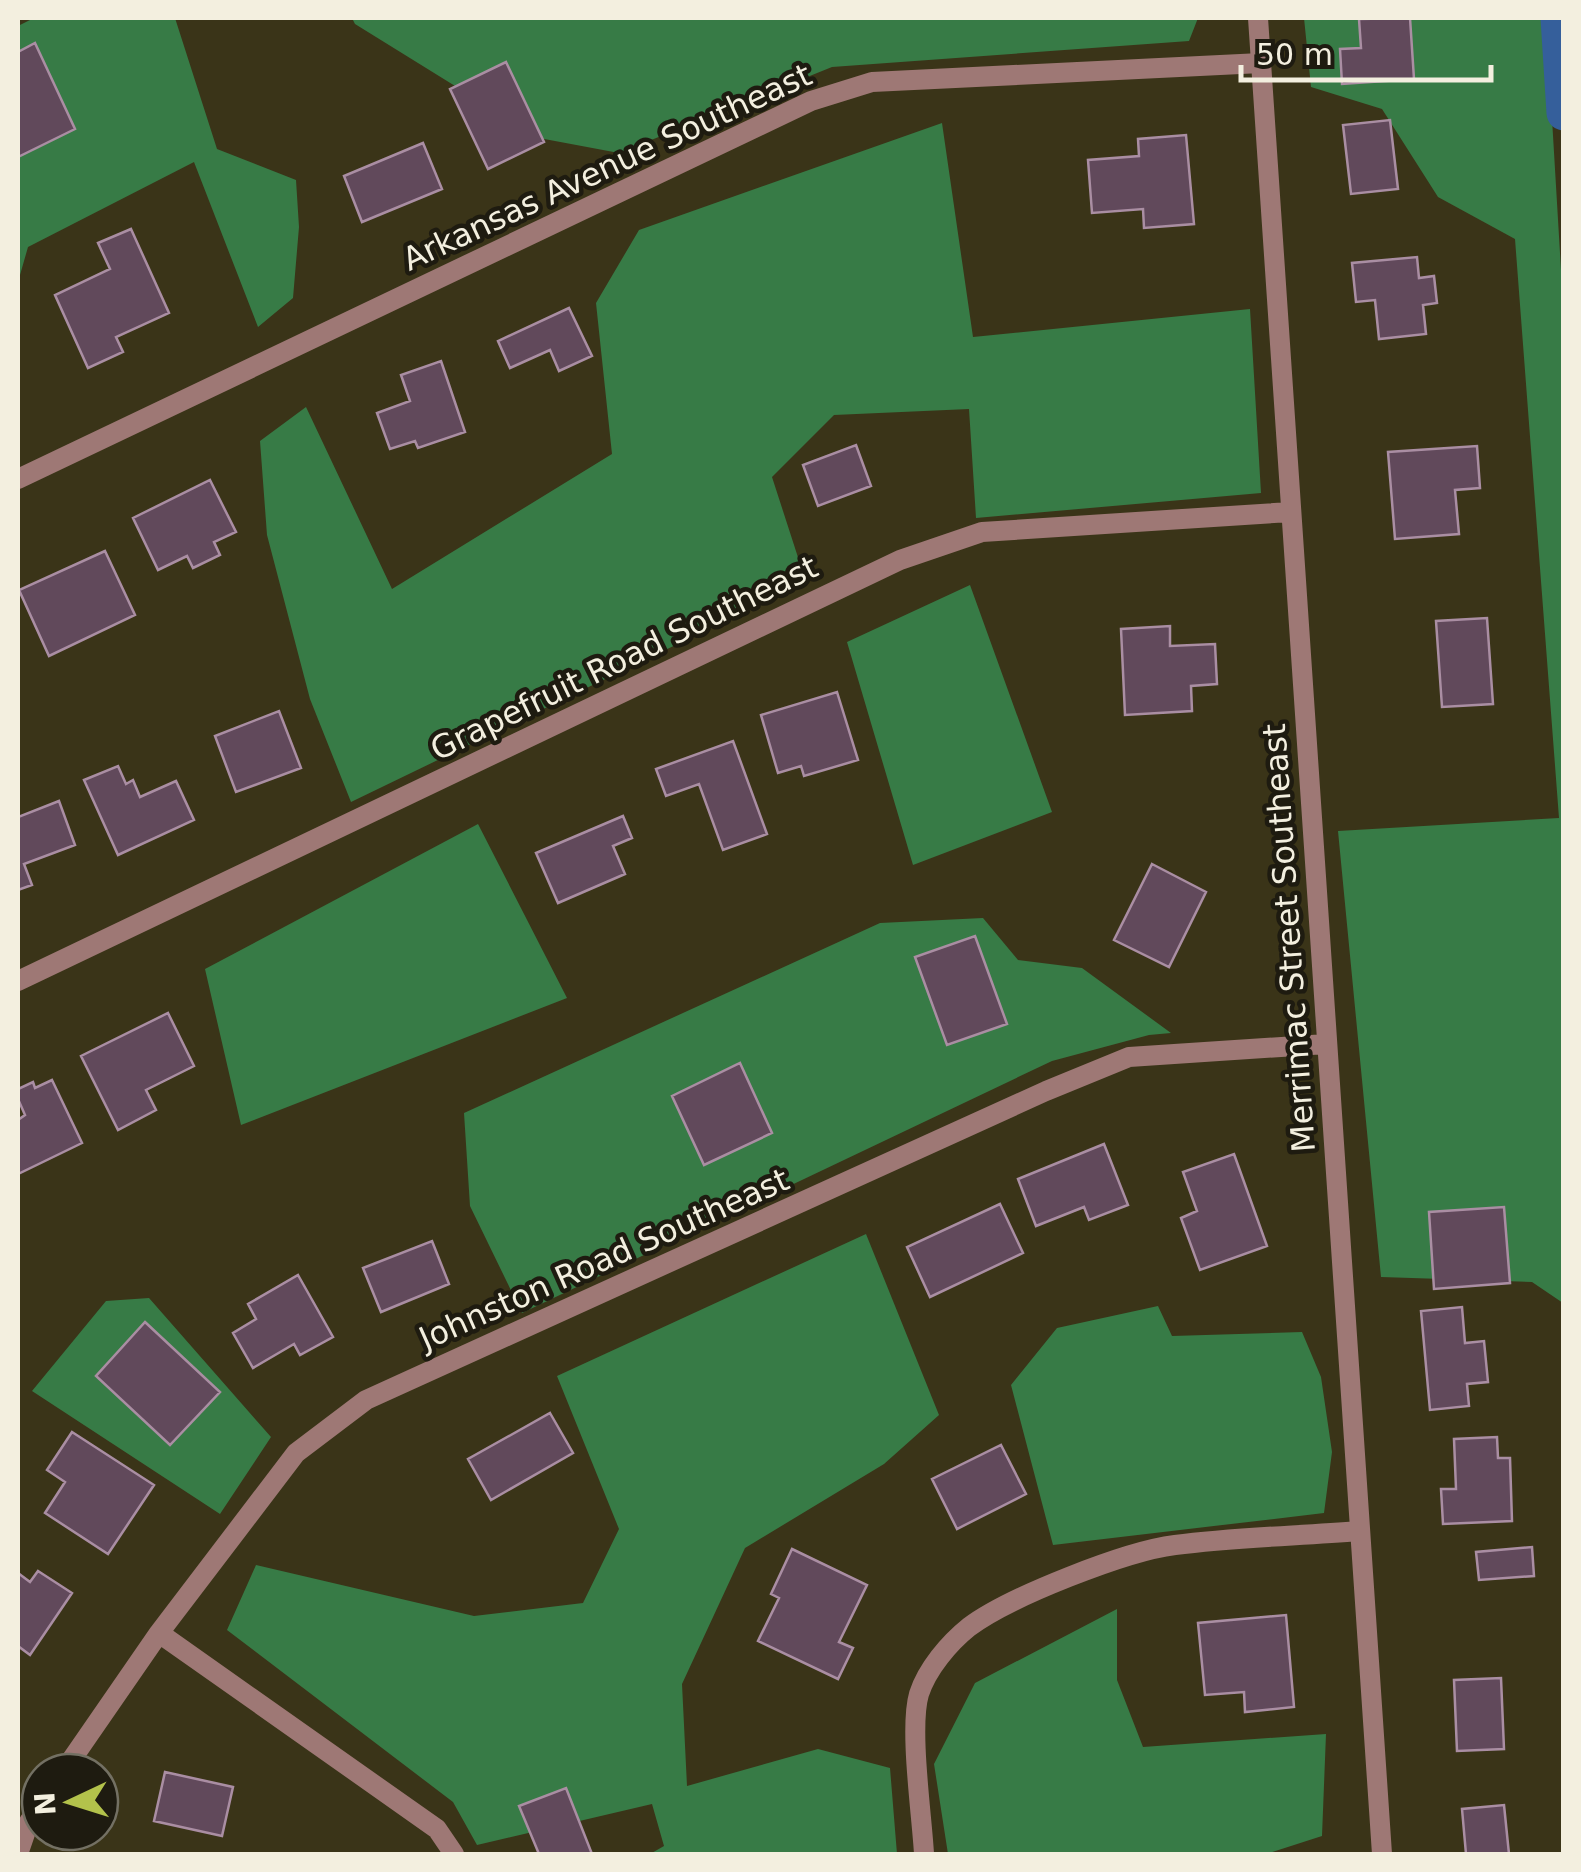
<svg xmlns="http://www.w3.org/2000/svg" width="1581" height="1872" font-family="'DejaVu Sans',sans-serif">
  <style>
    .forest { fill: #377b46 }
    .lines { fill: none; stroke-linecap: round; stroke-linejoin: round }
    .canal { stroke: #355f9b; stroke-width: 35 }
    .building { fill: #61495b; stroke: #aa8ea3; stroke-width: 2.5 }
    .minor { stroke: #9e7875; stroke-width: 20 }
    .labels { text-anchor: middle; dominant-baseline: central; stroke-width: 9; stroke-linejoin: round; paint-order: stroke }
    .street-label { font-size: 32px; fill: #f3efdf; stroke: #1e1b10 }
  </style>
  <rect width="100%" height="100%" fill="#3a3418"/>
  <path class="forest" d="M34 18H175L217 149 296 180 299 227 293 298 258 327 194 162 28 247 18 282V26Z
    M352 18H1198L1189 41 832 67 619 153 539 138 355 24Z
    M1304 18H1546L1564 320 1563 1303 1532 1282 1381 1277 1338 831 1559 818 1515 239 1438 197 1382 109 1311 87Z
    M942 123 973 337 1250 309 1261 493 976 518 969 409 834 415 772 477 806 582 351 802 310 699 267 535 260 441 306 407 392 589 612 454 596 303 639 230Z
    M970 585 1052 812 913 865 847 642Z
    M478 824 567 998 241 1125 205 969Z
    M983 918 1018 960 1082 968 1171 1033 1149 1035 1052 1061 522 1313 470 1206 464 1113 880 923Z
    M866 1234 939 1415 884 1464 745 1548 682 1684 687 1786 818 1749 890 1768 897 1854H650L664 1846 652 1804 477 1845 453 1802 227 1630 256 1565 474 1616 583 1603 619 1529 557 1376Z
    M149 1298 271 1437 220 1514 32 1391 106 1301Z
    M1158 1306 1172 1336 1302 1332 1321 1377 1332 1452 1324 1513 1053 1545 1011 1385 1057 1328Z
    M1117 1609V1680L1143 1747 1326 1734 1322 1836 1266 1854H948L934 1764 975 1683Z"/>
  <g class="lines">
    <path class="canal" d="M1558 18 1564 113"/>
  </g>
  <path class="building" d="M1410 18 1414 79 1342 84 1340 49 1361 48 1359 19Z
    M35 43 75 129 18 157V52Z
    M506 62 544 142 488 169 450 89Z
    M1390 120 1398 189 1351 194 1343 125Z
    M1186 135 1194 224 1144 228 1143 209 1092 213 1088 160 1139 156 1138 139Z
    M423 143 442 189 362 222 344 176Z
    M131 229 169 313 116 337 123 352 88 368 55 295 110 269 98 243Z
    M1417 257 1419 278 1434 276 1437 303 1423 305 1426 334 1379 339 1375 300 1356 302 1352 263Z
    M569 308 592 356 559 371 550 350 510 368 498 341Z
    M441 361 465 432 418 448 415 441 390 449 377 413 410 401 401 375Z
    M856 445 871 486 818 506 803 465Z
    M1477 446 1480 488 1455 490 1459 534 1395 539 1388 452Z
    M210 480 236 532 214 542 220 555 193 568 187 556 158 570 133 518Z
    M105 551 135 615 49 656 19 590Z
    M1487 618 1493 704 1442 707 1436 621Z
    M1170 626V646L1215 644 1217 684 1191 686 1192 711 1125 715 1121 629Z
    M837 692 858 760 804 776 801 766 778 773 761 715Z
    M279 711 301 768 236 792 215 736Z
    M733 741 767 834 723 850 699 784 666 796 656 769Z
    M118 766 126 784 133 780 140 797 176 781 194 820 118 855 84 780Z
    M59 801 75 845 24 864 32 885 18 890V817Z
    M623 816 632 838 613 846 625 874 558 903 536 853Z
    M1152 864 1206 892 1169 967 1114 940Z
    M975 936 1007 1024 947 1045 915 957Z
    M168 1013 194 1066 146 1090 156 1110 118 1130 81 1056Z
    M740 1063 772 1133 704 1165 672 1096Z
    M52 1080 82 1143 18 1174V1120L25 1115 18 1099V1089L33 1082 35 1088Z
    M1104 1144 1128 1205 1089 1220 1084 1207 1036 1226 1018 1179Z
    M1234 1154 1267 1246 1200 1270 1181 1218 1197 1211 1183 1172Z
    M1000 1204 1023 1253 930 1297 907 1247Z
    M1504 1207 1510 1283 1434 1289 1429 1212Z
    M432 1241 449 1284 381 1312 363 1268Z
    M298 1275 333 1337 300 1355 294 1344 253 1368 233 1333 256 1319 248 1304Z
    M1462 1307 1465 1343 1484 1341 1488 1382 1467 1384 1469 1406 1430 1410 1421 1311Z
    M145 1322 220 1392 170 1445 96 1376Z
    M550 1413 573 1453 491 1500 468 1459Z
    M72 1432 154 1485 108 1554 45 1513 65 1482 47 1470Z
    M1497 1437 1498 1458H1510L1512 1521 1443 1524 1441 1489H1456L1454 1439Z
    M1001 1445 1026 1494 957 1529 932 1479Z
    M1532 1547 1534 1576 1479 1580 1476 1552Z
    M792 1549 867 1585 839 1642 853 1648 838 1679 758 1641 779 1598 771 1594Z
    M38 1571 72 1593 30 1655 18 1646V1573L30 1582Z
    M1286 1615 1294 1707 1245 1712 1244 1692 1205 1695 1198 1623Z
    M1501 1678 1504 1749 1457 1751 1454 1680Z
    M165 1772 233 1787 222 1836 154 1821Z
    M566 1788 592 1854H539L519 1806Z
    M1504 1805 1509 1854H1466L1462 1809Z"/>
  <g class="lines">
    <path class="minor" d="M1258 18 1382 1854
      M18 479 811 101 872 82 1261 63
      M18 981 900 560 982 532 1290 512
      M159 1633 437 1829 454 1854
      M63 1772 159 1633 296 1453 366 1400 1046 1091 1129 1057 1326 1044
      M18 1854 29 1822 40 1806
      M924 1854C922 1816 909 1728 919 1694 927 1669 949 1643 969 1627 1009 1597 1126 1551 1175 1545 1236 1537 1298 1536 1359 1531"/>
  </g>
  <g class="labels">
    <g class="street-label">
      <text transform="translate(607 167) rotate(-25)">Arkansas Avenue Southeast</text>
      <text transform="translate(624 658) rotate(-26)">Grapefruit Road Southeast</text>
      <text transform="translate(1289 938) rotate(-94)">Merrimac Street Southeast</text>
      <text transform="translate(604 1259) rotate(-24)">Johnston Road Southeast</text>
    </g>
  </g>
  <rect width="1581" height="1872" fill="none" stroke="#f3efdf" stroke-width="40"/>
  <g transform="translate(70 1802) rotate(266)"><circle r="48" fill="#1e1b10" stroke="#737063" stroke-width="2.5"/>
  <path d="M0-8L18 38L0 25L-18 38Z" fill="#b3c24b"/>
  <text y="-15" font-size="28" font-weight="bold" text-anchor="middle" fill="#f3efdf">N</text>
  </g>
  <path d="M1241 65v15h250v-15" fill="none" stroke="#f3efdf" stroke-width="5"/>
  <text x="1256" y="65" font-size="30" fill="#f3efdf" stroke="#1e1b10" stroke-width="8" paint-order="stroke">50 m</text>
</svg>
